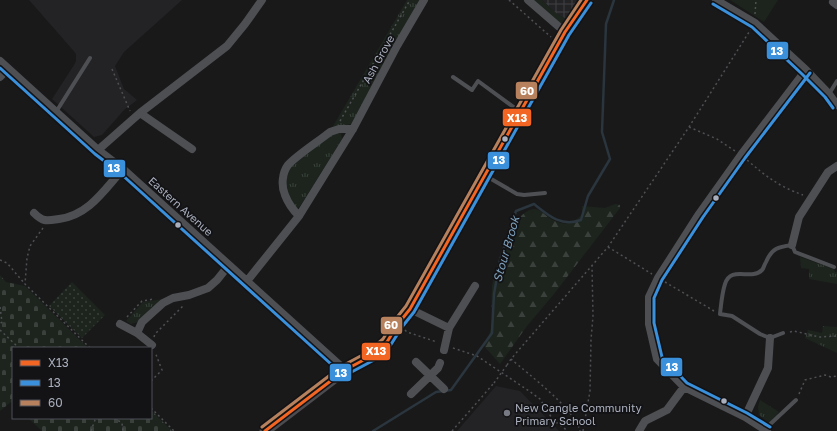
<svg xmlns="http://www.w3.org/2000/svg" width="837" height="431" font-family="'Golos Text',sans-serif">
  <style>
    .built { fill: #232326 }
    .industrial { fill: url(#industrial-grid) }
    .grass { fill: url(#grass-tufts) }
    .forest { fill: url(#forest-firs) }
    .cemetery { fill: url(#cemetery-stones) }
    .park { fill: #1c241d }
    .garden { fill: url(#garden-dots) }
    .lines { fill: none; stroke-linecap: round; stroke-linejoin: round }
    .stream { stroke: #2a353d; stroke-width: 2.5 }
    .path { stroke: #4f5054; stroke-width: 1.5; stroke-dasharray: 2 3; stroke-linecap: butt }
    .lane { stroke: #4d4f53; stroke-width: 4 }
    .street { stroke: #4d4f53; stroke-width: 8 }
    .secondary { stroke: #4c4c50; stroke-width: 11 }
    .path-bridge { stroke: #4f5054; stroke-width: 1.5; stroke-dasharray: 2 3; stroke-linecap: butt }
    .bus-1-casing { stroke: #131316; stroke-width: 6 }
    .bus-2-casing { stroke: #131316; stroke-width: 6 }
    .bus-3-casing { stroke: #131316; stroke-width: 6 }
    .bus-1 { stroke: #f26522; stroke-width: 3 }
    .bus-2 { stroke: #3a90db; stroke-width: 3 }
    .bus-3 { stroke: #b6815c; stroke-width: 3 }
    .bus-dot { fill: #a9afbc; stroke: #131316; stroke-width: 1.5 }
    .poi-dot { fill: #777a83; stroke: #131316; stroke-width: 1.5 }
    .labels { text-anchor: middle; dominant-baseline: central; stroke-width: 3.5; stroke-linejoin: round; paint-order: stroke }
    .street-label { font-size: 11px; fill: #a9afbc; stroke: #131316 }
    .poi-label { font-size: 11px; fill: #a9afbc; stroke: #131316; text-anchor: start }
    .water-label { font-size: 12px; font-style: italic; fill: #7d9fba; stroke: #131316 }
    .line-badge { stroke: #131316; stroke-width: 1.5 }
    .badge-label { font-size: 11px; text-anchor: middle; font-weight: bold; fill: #fff }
  </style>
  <defs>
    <pattern id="industrial-grid" width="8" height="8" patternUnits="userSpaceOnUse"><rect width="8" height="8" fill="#232326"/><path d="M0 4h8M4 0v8" fill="none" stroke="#404044"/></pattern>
    <pattern id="grass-tufts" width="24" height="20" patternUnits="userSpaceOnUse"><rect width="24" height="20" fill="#1c241d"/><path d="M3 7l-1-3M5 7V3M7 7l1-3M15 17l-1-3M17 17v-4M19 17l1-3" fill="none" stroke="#3a413c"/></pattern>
    <pattern id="forest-firs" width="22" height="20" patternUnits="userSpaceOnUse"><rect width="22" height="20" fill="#1c241d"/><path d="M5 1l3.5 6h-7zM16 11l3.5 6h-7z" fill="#3a413c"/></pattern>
    <pattern id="cemetery-stones" width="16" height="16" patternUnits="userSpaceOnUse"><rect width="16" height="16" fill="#1c241d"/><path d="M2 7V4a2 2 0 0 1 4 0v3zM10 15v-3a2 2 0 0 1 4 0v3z" fill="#3a413c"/></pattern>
    <pattern id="garden-dots" width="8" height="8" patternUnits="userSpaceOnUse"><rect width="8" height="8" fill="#1c241d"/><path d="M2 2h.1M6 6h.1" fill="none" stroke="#3a413c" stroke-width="1.8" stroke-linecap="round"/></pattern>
  </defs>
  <rect width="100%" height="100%" fill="#19191a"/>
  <path class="built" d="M29 0H182L124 52 115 66 124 89 137 100 124 110 102 135 94 137 52 99 74 65 76 61V54L72 49Z
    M496 386 520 391 559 431H457Z"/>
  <path class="industrial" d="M542 0H577L566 19 557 14Z"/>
  <path class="grass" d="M407 0H422L351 124 332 128Z
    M531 0H542L557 14 566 19 561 25Z
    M341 132 342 139 300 206 298 208 292 206 285 185 290 167 331 135Z
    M800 257 834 269 835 272H837V284L809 279V269L801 268Z
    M164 299 139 322 131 324 126 321 143 302Z
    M823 326 837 327V353L805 338 808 330 822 333Z
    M760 400 779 412 769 423 759 415 758 407Z"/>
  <path class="forest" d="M615 204 620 205V208L554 294 527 326 500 364 484 346C496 326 490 311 492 290 492 283 494 275 497 269 499 266 502 263 504 259 507 249 508 233 514 224 518 218 528 208 535 209 541 210 544 214 548 217 561 226 572 226 582 214V206L605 208Z"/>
  <path class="cemetery" d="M0 275 6 282 25 286 88 348H13V404L11 402 0 411Z
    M151 410 172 431H42L28 418H151Z"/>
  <path class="park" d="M730 0H778L764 22Z"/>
  <path class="garden" d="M72 282 105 315 82 338 49 306Z"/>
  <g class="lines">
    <path class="stream" d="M373 431 436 392 451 390 492 333 494 294 500 260 516 211 534 204C549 216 561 227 581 220L588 196 610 159 602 132 606 24 614 0"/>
    <path class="path" d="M509 0 551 37
      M755 14 756 0
      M112 69 130 111
      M340 121 410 0
      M689 127 717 139 735 151
      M747 160C767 177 778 186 803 195
      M43 228 30 246 27 258 25 284 90 348
      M608 247 652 274
      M0 260 7 263 25 284
      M665 282 714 311
      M0 307 2 322 0 324
      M127 317 142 301 154 299
      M0 330 19 348
      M405 330 407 332 437 342
      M790 332 794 331 819 337 837 336
      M154 337 155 334 184 305
      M453 348 477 356 529 391 540 399 553 420 568 431
      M511 359C528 374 575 409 580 431
      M507 365 511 359 608 247 689 127 751 29
      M151 381 162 370 155 352
      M799 394 805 380 825 375 831 377 837 376
      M151 408 174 431
      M114 418 122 423 123 431
      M91 431 95 420 101 418
      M452 431 494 383
      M583 431 590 391 591 340 593 316 592 266"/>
    <path class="lane" d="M453 77 472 90 478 81 519 111
      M829 94 837 81
      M56 112 90 58
      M486 176 517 194 524 195 545 193
      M783 333 770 338 760 334 732 316 720 314C721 305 722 293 725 284 731 265 751 281 762 270 764 268 764 265 766 262 772 248 778 247 792 245L795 252 834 267
      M765 429 796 400"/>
    <path class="street" d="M528 0 565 32
      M716 0 755 23 806 70 829 94 837 105
      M833 2 837 5
      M0 61 98 150 123 169 345 370
      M0 77 8 69
      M140 113 192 149
      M98 150 140 113 227 46 245 24 262 0
      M34 213C43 222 46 221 59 219 89 215 104 190 123 169
      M299 216C293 210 288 203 285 195 281 186 282 173 288 165 297 155 319 141 330 132L339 129H353
      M792 245 799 217 828 172 837 166
      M247 281 299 216 353 129 397 46 424 0
      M410 309 449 328 475 286
      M120 324 137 333 152 345
      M137 333 142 322 163 303 173 298 189 295 208 288 217 280 229 265
      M444 350 449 328
      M416 362 444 389
      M411 394 438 368 440 363
      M745 417 768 368 770 338
      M639 431 645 421 667 410 684 387
      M767 431 745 417 684 387 657 359 649 324V297L658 278 699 214 741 155 806 70"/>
    <path class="secondary" d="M265 431 345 370 371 356 387 342 398 324 410 309 527 99 565 32 587 0"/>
    <path class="path-bridge" d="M494 383 507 365"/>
    <defs>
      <path id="bus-1" d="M265 431 345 370 371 356 387 342 398 324 410 309 565 32 587 0"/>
      <path id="bus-2" d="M713 4 752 27 802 74 825 97 833 108
        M0 68 95 154 120 173 342 374 346 375 374 360 390 346 402 327 414 312 569 35 591 3
        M770 427 747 413 687 383 662 357 654 323V298L662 280 703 217 745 158 810 73"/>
      <path id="bus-3" d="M262 427 342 366 368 352 383 339 394 321 406 306 561 30 581 0"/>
    </defs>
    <use href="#bus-1" class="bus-1-casing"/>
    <use href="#bus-2" class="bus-2-casing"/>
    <use href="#bus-3" class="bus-3-casing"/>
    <use href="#bus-1" class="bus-1"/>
    <use href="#bus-2" class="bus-2"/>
    <use href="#bus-3" class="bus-3"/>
  </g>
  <g class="bus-dot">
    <circle cx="505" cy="139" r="3.5"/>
    <circle cx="716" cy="198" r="3.5"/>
    <circle cx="178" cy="225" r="3.5"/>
    <circle cx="724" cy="401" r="3.5"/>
  </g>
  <circle class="poi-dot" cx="507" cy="413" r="4"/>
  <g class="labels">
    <g class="street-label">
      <text transform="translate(378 59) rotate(-61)">Ash Grove</text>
      <text transform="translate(181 206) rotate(42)">Eastern Avenue</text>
    </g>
    <g class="poi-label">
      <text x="515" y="407">New Cangle Community<tspan x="515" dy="13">Primary School</tspan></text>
    </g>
    <g class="water-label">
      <text transform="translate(506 249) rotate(-74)">Stour Brook</text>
    </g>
  </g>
  <g class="line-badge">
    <rect x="766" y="41" width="23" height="19" rx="4" fill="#3a90db"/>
    <rect x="515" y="81" width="23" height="19" rx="4" fill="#b6815c"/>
    <rect x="502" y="108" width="30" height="19" rx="4" fill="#f26522"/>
    <rect x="487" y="151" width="23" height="19" rx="4" fill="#3a90db"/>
    <rect x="103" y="159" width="23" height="19" rx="4" fill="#3a90db"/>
    <rect x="380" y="316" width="23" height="19" rx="4" fill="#b6815c"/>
    <rect x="361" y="342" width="30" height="19" rx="4" fill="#f26522"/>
    <rect x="660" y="357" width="23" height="20" rx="4" fill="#3a90db"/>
    <rect x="329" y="363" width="23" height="19" rx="4" fill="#3a90db"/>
  </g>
  <g class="badge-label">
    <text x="777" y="55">13</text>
    <text x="527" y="95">60</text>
    <text x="517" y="122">X13</text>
    <text x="499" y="164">13</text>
    <text x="114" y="172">13</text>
    <text x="391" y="329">60</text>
    <text x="376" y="355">X13</text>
    <text x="672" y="371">13</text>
    <text x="341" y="377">13</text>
  </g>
  <rect x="12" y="347" width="140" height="72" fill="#131316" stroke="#4f5158"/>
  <rect x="20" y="360" width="20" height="6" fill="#f26522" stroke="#4f5158"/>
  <text x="48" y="367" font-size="12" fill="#a9afbc">X13</text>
  <rect x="20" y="380" width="20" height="6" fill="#3a90db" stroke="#4f5158"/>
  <text x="48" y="387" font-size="12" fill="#a9afbc">13</text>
  <rect x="20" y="400" width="20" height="6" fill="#b6815c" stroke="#4f5158"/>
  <text x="48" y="407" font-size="12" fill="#a9afbc">60</text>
</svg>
